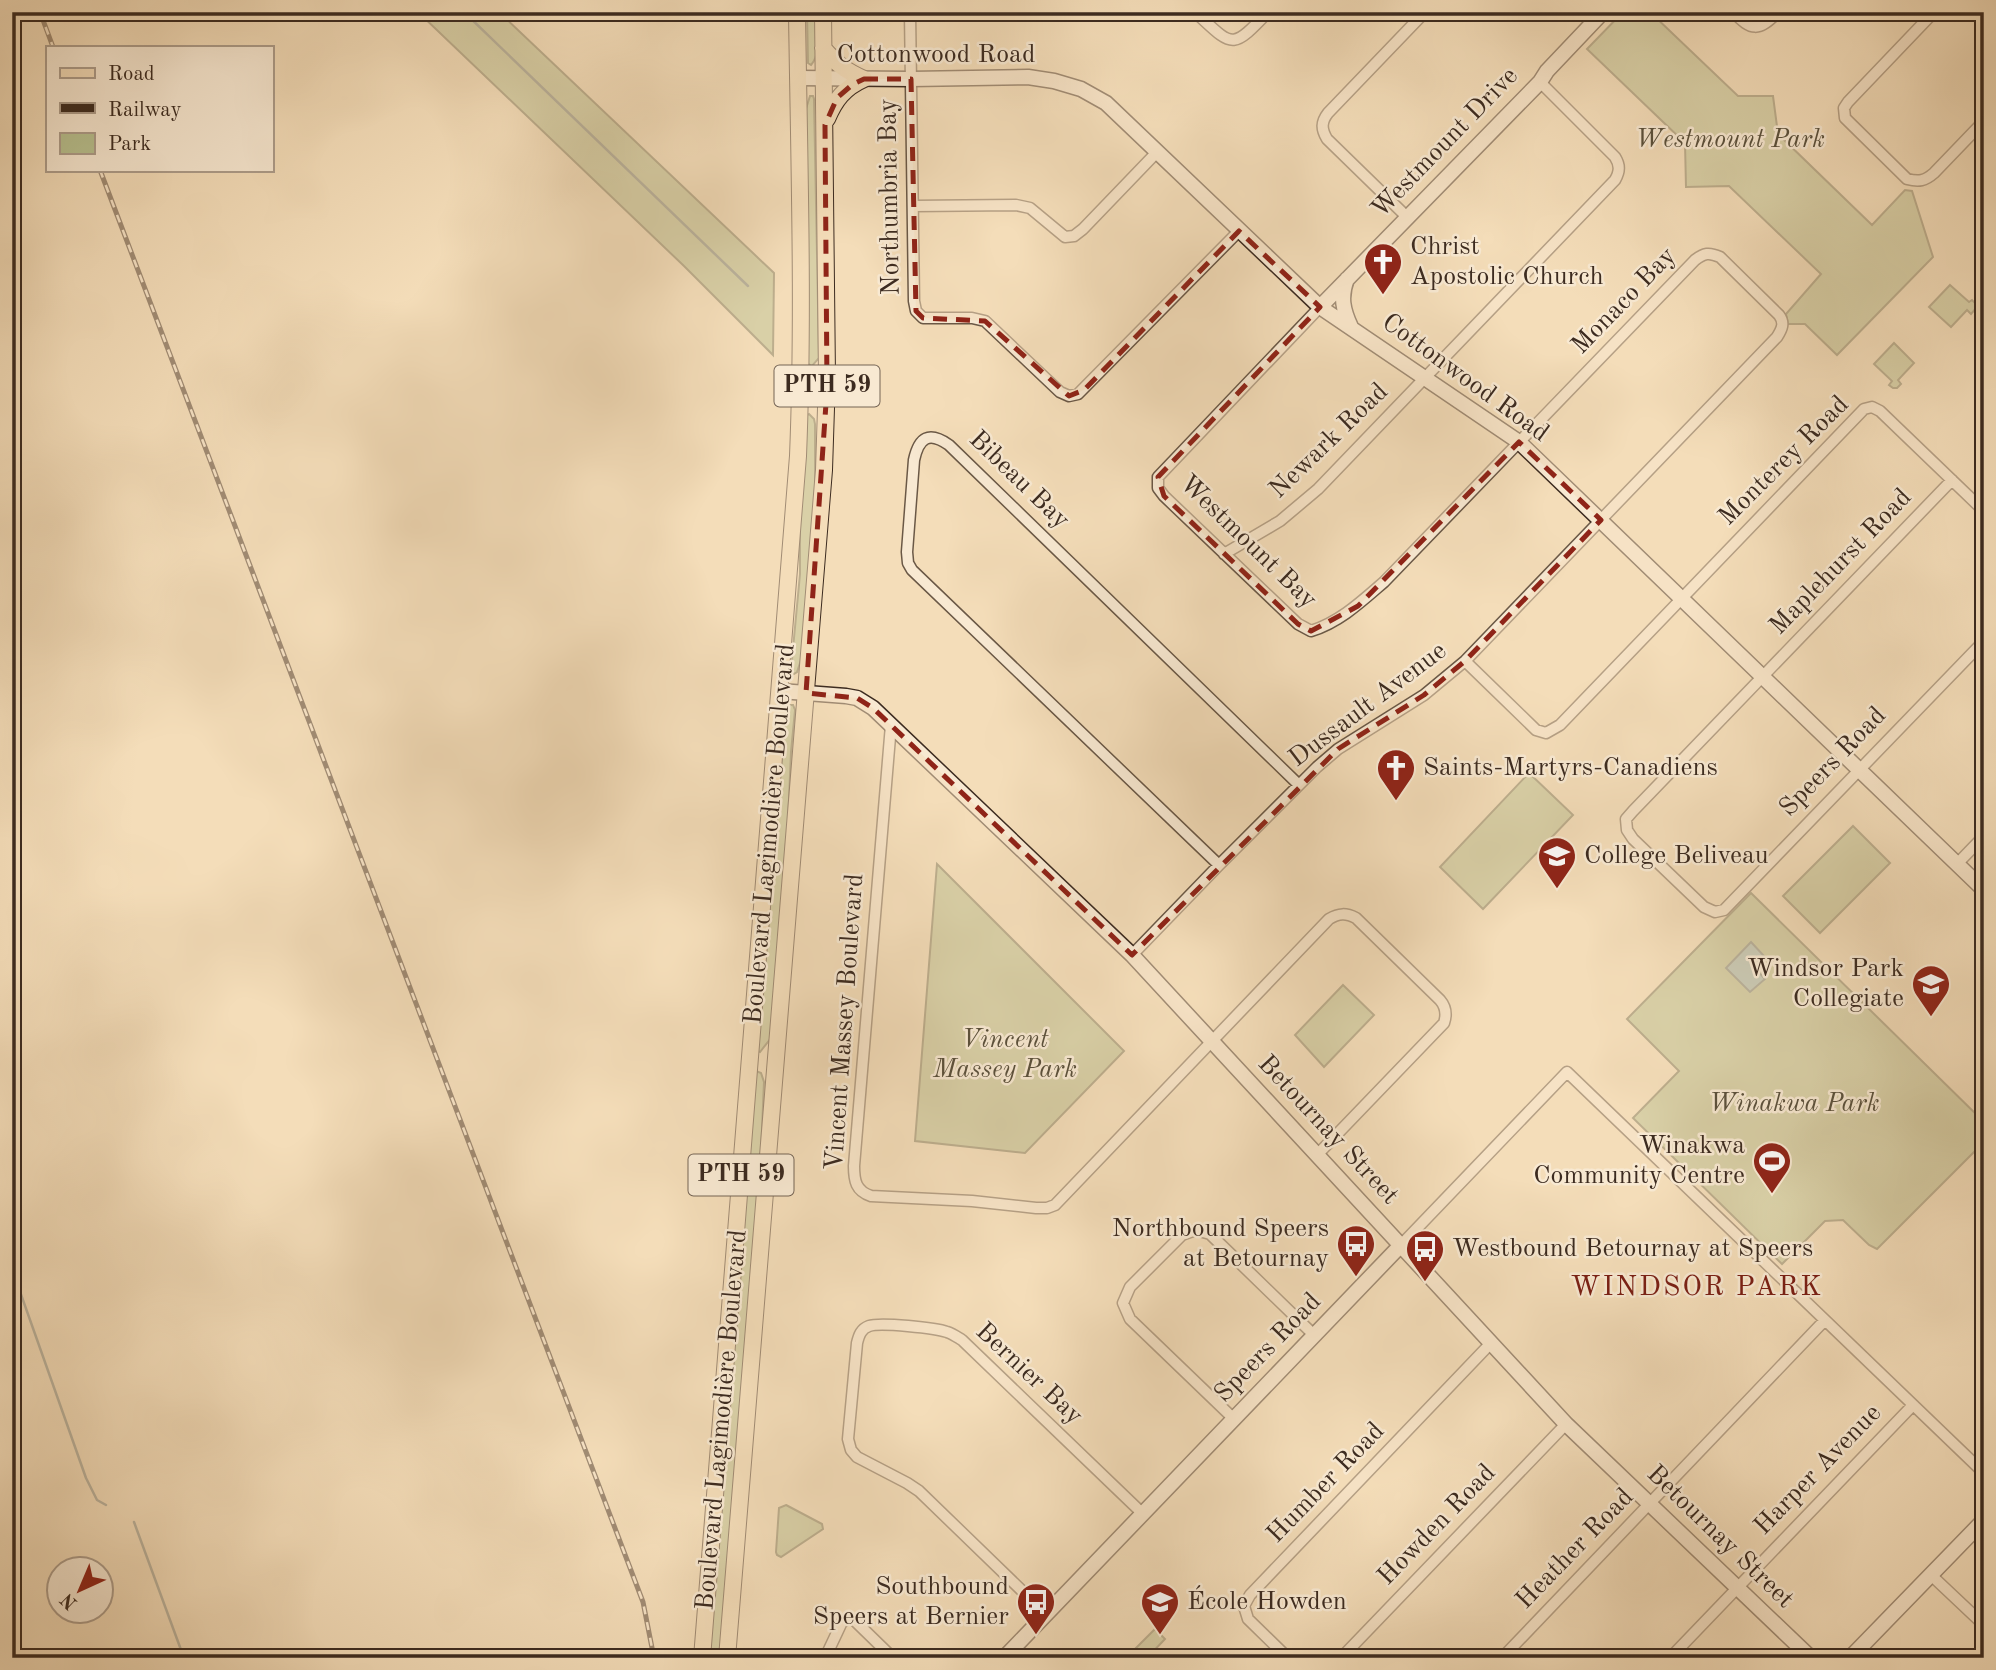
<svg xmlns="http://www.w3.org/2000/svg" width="1996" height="1670" font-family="'Old Standard TT',serif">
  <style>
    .green { fill: #b8c291; stroke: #7a7658; stroke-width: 2 }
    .water { fill: #9ebab7; stroke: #77817b; stroke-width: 2 }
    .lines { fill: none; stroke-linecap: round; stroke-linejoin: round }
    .stream { stroke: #77817b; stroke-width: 2.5 }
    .street-casing { stroke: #6a5846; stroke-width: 13 }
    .secondary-casing { stroke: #3c2b20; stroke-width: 17 }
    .primary-casing { stroke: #3c2b20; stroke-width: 18 }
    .street { stroke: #f8e9d2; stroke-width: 10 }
    .secondary { stroke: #f8e9d2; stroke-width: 14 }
    .primary { stroke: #f4ddb9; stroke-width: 16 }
    .rail-casing { stroke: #3c2b20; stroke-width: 5 }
    .rail { stroke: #f8e9d2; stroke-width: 2.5; stroke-dasharray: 8; stroke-linecap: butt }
    .marked { fill: none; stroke: #8f2418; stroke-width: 5; stroke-dasharray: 14 9; stroke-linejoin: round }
    .labels { text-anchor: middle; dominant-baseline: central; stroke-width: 5; stroke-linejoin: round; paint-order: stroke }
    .shield { fill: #f8e9d2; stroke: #746455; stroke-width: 2 }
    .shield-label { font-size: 24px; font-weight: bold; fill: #3c2b20 }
    .street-label { font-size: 26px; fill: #3c2b20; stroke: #f8e9d2 }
    .park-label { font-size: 26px; font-style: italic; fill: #5b513c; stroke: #f8e9d2 }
    .poi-label { font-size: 26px; fill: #3c2b20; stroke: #f8e9d2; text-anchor: start }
    .neighbourhood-label { font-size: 28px; letter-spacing: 2px; fill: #7a1f14; stroke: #f8e9d2 }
  </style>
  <rect width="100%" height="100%" fill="#f4ddb9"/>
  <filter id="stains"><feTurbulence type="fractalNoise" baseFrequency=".00286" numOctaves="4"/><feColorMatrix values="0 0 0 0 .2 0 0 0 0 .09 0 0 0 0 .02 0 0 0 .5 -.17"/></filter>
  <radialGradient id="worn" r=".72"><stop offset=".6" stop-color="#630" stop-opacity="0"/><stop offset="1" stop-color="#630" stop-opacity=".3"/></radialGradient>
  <path class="green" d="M418 12H499L774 273 773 355 684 266Z
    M807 12H817C817 29 822 53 811 65L808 63Z
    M1623 12H1650L1738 96H1773L1778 134 1872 225 1905 190 1912 191 1933 257 1837 355 1805 324H1788L1786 314 1821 274 1729 186 1686 187 1685 143 1587 49Z
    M810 96H813L814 99 819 358 812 366 807 363 805 112Z
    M1950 285 1969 302 1972 300 1978 306 1971 314 1967 310 1951 327 1929 307Z
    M1894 343 1914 363 1898 380 1901 384 1897 388H1893L1889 385 1892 381 1874 364Z
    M809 414 814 419 815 424V500L803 654 797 672 794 674 791 670 800 574V515L806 416Z
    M790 705H793L795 710 791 752 788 822 771 1038 760 1052 758 1051 785 716Z
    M1529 773 1573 815 1483 909 1440 867Z
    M1853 826 1890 863 1820 933 1783 896Z
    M937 864 1124 1051 1025 1153 915 1141Z
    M1751 893 1984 1122V1142L1877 1249 1869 1245 1843 1220 1825 1221 1782 1264 1633 1118 1679 1071 1627 1019Z
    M1343 985 1374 1015 1324 1067 1295 1035Z
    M756 1071 761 1073 764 1082 759 1200 721 1658H708Z
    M786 1505 822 1524 823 1529 781 1557 777 1555 776 1552 779 1508Z
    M1155 1629 1165 1639 1147 1658H1126Z"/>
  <path class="water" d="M1751 942 1764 956 1754 967 1765 979 1750 992 1726 968Z"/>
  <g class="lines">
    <path class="stream" d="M464 12 748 286
      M12 1269 86 1478 97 1500 106 1505
      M134 1522 184 1658"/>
    <defs>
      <path id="street" d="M910 12 914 301 916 311 923 318H972L985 321 1060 392 1069 396 1078 394 1239 231
        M1195 12C1233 47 1231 51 1268 12
        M1733 12C1752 31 1758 32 1778 12
        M1934 12 1848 102 1844 108 1845 118 1907 179C1919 182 1925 181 1934 173L1984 121
        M913 206 1016 205 1030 208 1065 237 1074 236 1083 229 1158 151
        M1407 217 1327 139C1321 129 1321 122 1328 113L1425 12
        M1952 480 1633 811 1626 819 1627 830 1633 839 1704 907 1715 912 1724 910 1984 641
        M1224 554 1280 521 1318 489 1615 180C1620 171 1620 165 1615 157L1540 82
        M1465 661 1536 730 1546 733 1560 725 1864 409 1872 407 1880 411 1984 511
        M891 725 854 1166C854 1181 856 1191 871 1196L972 1201 1036 1208H1047L1055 1205 1329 919C1339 913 1346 913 1356 918L1440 1000C1446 1007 1447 1014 1444 1023L1317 1155
        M1957 864 1984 836
        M1219 865 912 570 908 563 907 552 914 460C919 437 929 431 949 445L1298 784
        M1132 955 1219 865 1317 767 1338 749 1424 695 1465 661 1777 337C1782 329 1785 323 1779 315L1720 257C1709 252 1704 253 1695 260L1384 582C1362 601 1340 622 1311 631L1298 624 1164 496 1158 488V477L1320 307
        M1401 1245 1567 1072 1984 1473
        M1234 1419 1130 1319 1123 1303 1130 1287 1182 1235 1196 1230 1210 1234 1314 1335
        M1931 1575 1984 1625
        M1046 1614 919 1491 907 1483 857 1457 851 1450 848 1439 857 1343C859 1335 861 1329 869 1326 880 1322 936 1328 947 1332 953 1334 957 1337 962 1340L1142 1513
        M1858 1650 1866 1658
        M825 1658 842 1622 850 1618 855 1621 893 1658
        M1288 1658 1248 1619 1244 1606 1250 1595 1491 1343
        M1341 1658 1566 1424
        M1502 1658 1825 1320
        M1670 1658 1913 1405"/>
      <path id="secondary" d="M798 78 911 79 1028 77 1054 81 1081 89 1106 103 1320 307 1519 442 1984 890
        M1347 279C1340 297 1343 310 1351 327
        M1320 307 1540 82 1547 71 1603 12
        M780 691 846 696 857 698 873 708 1132 955 1566 1424 1811 1658
        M1004 1658 1401 1245
        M1850 1658 1984 1520"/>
      <path id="primary" d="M823 48C837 64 844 70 864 79
        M827 119C835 100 844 88 864 79
        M702 1658 798 456C804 308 799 160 797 12
        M727 1658 824 470 827 377 823 12"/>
    </defs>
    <use href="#street" class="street-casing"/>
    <use href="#secondary" class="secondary-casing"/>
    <use href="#primary" class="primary-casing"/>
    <use href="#street" class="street"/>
    <use href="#secondary" class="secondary"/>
    <use href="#primary" class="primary"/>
    <defs>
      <path id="rail" d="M40 12 53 47
        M100 170 643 1602 654 1658"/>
    </defs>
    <use href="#rail" class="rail-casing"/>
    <use href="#rail" class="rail"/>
  </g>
  <path d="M0 0H1996V1670H0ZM864 79H911L916 311 923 318 985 321 1069 396 1084 390 1239 231 1320 307 1158 477 1164 496 1298 624 1311 631 1358 606 1519 442 1601 520 1465 661 1424 695 1338 749 1132 955 873 708 857 698 806 693 827 389 825 125 837 98 853 84Z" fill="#f4ddb9" fill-opacity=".55" fill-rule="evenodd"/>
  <path class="marked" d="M864 79H911L916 311 923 318 985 321 1069 396 1084 390 1239 231 1320 307 1158 477 1164 496 1298 624 1311 631 1358 606 1519 442 1601 520 1465 661 1424 695 1338 749 1132 955 873 708 857 698 806 693 827 389 825 125 837 98 853 84Z"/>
  <defs>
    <symbol id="church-pin" viewBox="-11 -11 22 30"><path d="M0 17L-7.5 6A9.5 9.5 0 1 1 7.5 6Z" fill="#8f2418" stroke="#f8e9d2"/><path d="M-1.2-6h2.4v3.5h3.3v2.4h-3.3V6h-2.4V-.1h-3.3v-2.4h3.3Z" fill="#fff"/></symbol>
    <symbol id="school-pin" viewBox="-11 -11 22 30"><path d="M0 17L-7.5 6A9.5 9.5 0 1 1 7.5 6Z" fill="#8f2418" stroke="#f8e9d2"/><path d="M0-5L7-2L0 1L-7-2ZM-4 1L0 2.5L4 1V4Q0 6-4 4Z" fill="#fff"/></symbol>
    <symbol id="stadium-pin" viewBox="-11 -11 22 30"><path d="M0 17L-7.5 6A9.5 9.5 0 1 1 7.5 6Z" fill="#8f2418" stroke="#f8e9d2"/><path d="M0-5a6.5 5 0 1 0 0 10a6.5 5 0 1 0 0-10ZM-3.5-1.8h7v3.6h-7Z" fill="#fff"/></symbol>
    <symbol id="bus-pin" viewBox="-11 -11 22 30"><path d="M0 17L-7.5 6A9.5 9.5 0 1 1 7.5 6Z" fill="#8f2418" stroke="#f8e9d2"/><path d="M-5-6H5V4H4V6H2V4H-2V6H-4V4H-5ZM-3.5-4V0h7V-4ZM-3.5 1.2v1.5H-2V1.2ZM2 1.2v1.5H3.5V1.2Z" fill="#fff"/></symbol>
  </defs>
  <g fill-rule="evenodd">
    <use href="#church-pin" x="1361" y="240" width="44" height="60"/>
    <use href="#church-pin" x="1374" y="746" width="44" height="60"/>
    <use href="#school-pin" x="1535" y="834" width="44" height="60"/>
    <use href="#school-pin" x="1909" y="962" width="44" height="60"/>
    <use href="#stadium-pin" x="1750" y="1139" width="44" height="60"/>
    <use href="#bus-pin" x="1334" y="1222" width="44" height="60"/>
    <use href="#bus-pin" x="1403" y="1227" width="44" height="60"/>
    <use href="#bus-pin" x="1014" y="1580" width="44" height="60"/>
    <use href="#school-pin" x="1138" y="1580" width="44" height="60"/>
  </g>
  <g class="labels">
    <g class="shield">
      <rect x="774.5" y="365.5" width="105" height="41" rx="5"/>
      <rect x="688.5" y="1154.5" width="105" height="41" rx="5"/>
    </g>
    <g class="shield-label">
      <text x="827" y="386">PTH 59</text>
      <text x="741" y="1175">PTH 59</text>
    </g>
    <g class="street-label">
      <text x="936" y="55">Cottonwood Road</text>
      <text transform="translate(1445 143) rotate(-46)">Westmount Drive</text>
      <text transform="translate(890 197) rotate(-91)">Northumbria Bay</text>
      <text transform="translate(1624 301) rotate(-46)">Monaco Bay</text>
      <text transform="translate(1465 378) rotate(36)">Cottonwood Road</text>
      <text transform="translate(1329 441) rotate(-44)">Newark Road</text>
      <text transform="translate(1784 461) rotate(-45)">Monterey Road</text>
      <text transform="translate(1019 480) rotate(44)">Bibeau Bay</text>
      <text transform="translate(1248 542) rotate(44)">Westmount Bay</text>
      <text transform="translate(1841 562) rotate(-46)">Maplehurst Road</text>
      <text transform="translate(1368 705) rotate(-37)">Dussault Avenue</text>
      <text transform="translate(1833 762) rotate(-46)">Speers Road</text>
      <text transform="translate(770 834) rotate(-85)">Boulevard Lagimodière Boulevard</text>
      <text transform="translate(845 1022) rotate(-86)">Vincent Massey Boulevard</text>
      <text transform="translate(1328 1130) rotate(47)">Betournay Street</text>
      <text transform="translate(1268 1348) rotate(-46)">Speers Road</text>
      <text transform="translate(1029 1374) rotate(43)">Bernier Bay</text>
      <text transform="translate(722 1420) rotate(-85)">Boulevard Lagimodière Boulevard</text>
      <text transform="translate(1818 1470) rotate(-46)">Harper Avenue</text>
      <text transform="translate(1326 1483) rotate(-46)">Humber Road</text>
      <text transform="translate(1437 1525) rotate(-46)">Howden Road</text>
      <text transform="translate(1720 1537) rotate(44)">Betournay Street</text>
      <text transform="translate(1575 1549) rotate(-46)">Heather Road</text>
    </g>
    <g class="park-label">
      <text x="1730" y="140">Westmount Park</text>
      <text x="1005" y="1040">Vincent<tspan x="1005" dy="30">Massey Park</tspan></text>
      <text x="1794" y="1104">Winakwa Park</text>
    </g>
    <g class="poi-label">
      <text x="1410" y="247">Christ<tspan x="1410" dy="30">Apostolic Church</tspan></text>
      <text x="1423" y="768">Saints-Martyrs-Canadiens</text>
      <text x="1584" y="856">College Beliveau</text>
      <text x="1904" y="969" text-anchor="end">Windsor Park<tspan x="1904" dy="30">Collegiate</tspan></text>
      <text x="1745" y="1146" text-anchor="end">Winakwa<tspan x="1745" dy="30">Community Centre</tspan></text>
      <text x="1329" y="1229" text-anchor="end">Northbound Speers<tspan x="1329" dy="30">at Betournay</tspan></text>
      <text x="1452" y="1249">Westbound Betournay at Speers</text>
      <text x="1009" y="1587" text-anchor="end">Southbound<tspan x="1009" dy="30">Speers at Bernier</tspan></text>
      <text x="1187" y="1602">École Howden</text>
    </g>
    <g class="neighbourhood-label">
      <text x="1697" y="1288">WINDSOR PARK</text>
    </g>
  </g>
  <rect width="1996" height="1670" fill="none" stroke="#f4ddb9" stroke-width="42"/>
  <rect x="14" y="14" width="1968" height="1642" fill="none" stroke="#3c2b20" stroke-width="3.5"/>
  <rect x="21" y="21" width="1954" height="1628" fill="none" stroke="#3c2b20" stroke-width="2"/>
  <rect x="46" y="46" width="228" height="126" fill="#f8e9d2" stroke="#ad9d8b" stroke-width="2"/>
  <rect x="60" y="68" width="35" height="10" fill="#f4ddb9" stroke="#ad9d8b" stroke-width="2"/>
  <text x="108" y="80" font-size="21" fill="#3c2b20">Road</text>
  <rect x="60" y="103" width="35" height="10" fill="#3c2b20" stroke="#ad9d8b" stroke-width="2"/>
  <text x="108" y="116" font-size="21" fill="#3c2b20">Railway</text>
  <rect x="60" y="133" width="35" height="21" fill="#b8c291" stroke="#ad9d8b" stroke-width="2"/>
  <text x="108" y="150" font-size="21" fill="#3c2b20">Park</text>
  <g transform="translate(80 1590) rotate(224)"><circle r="33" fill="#f8e9d2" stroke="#ad9d8b" stroke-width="2"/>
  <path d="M0-5L12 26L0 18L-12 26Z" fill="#8f2418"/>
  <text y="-10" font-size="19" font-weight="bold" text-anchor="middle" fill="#3c2b20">N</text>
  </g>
  <rect width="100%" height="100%" filter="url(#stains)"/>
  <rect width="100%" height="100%" fill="url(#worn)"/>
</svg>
